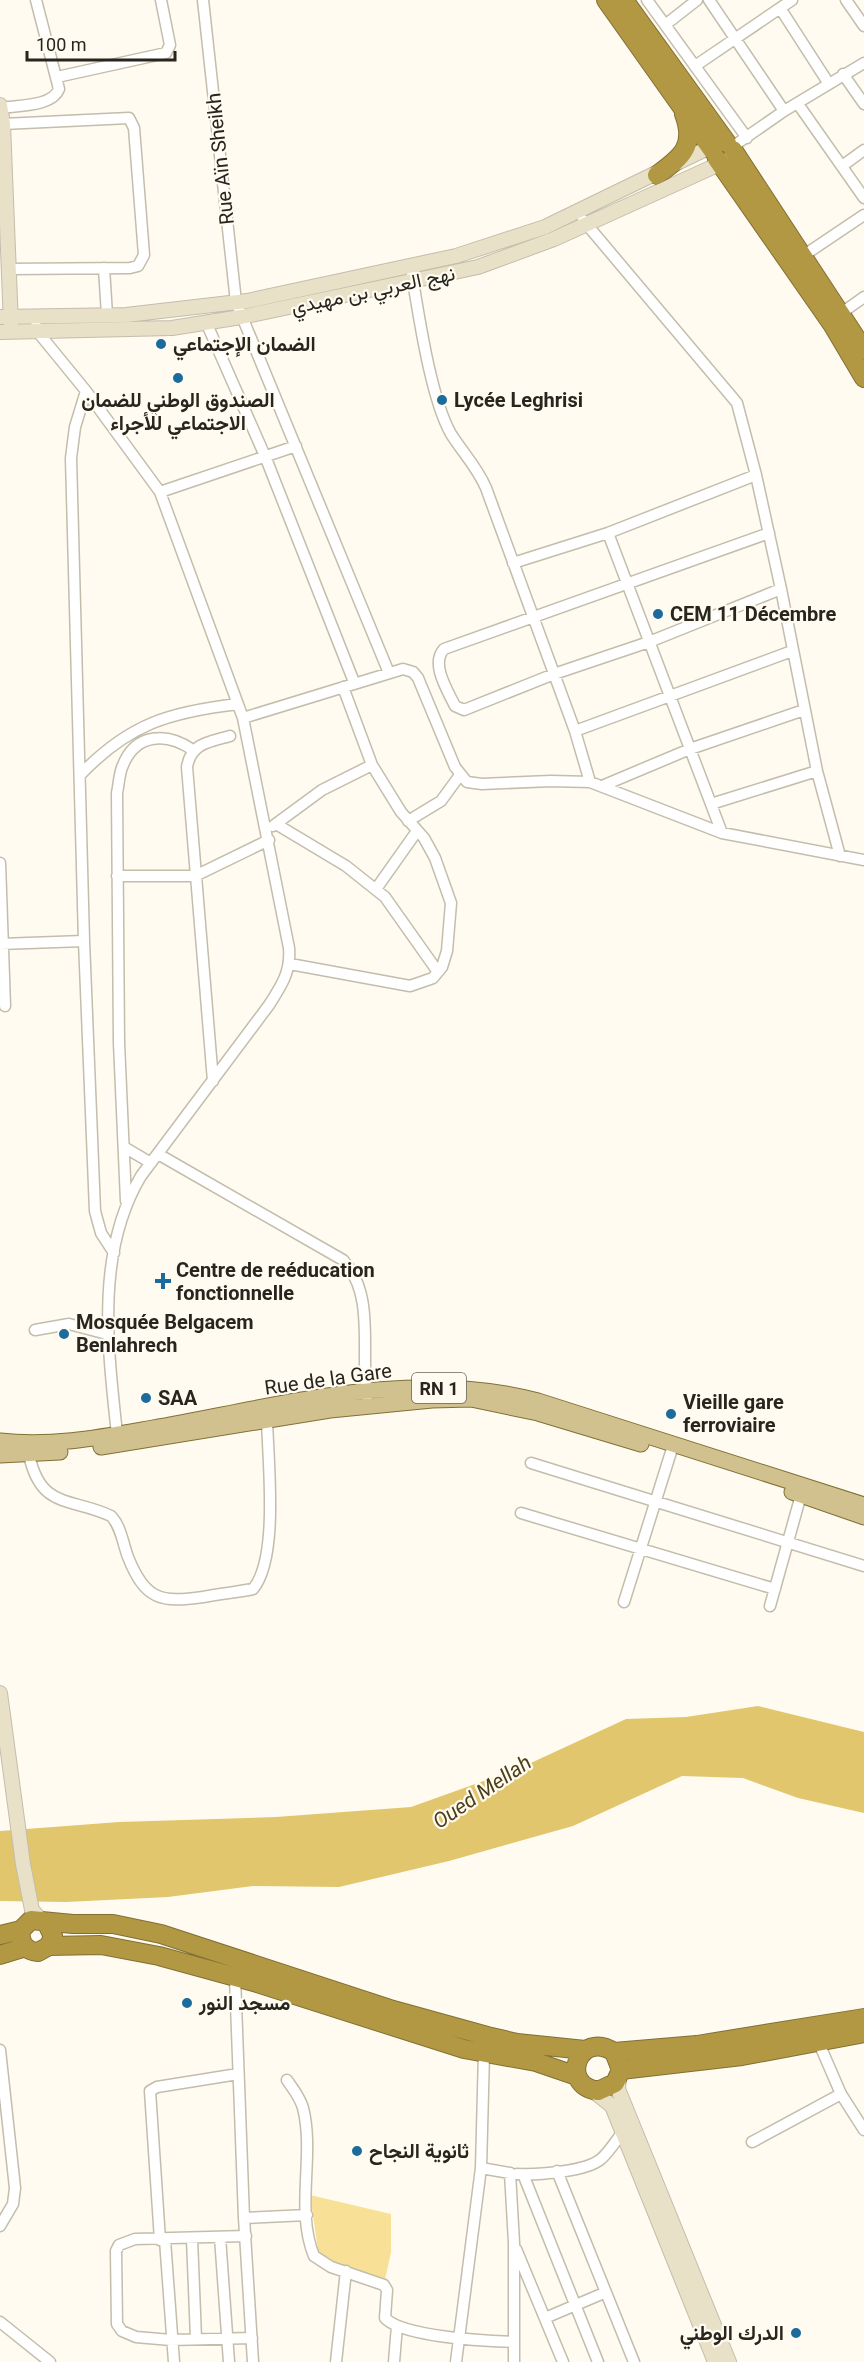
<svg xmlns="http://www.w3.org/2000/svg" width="864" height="2362" font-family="Roboto,Vazirmatn,sans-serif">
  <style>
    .green { fill: #f8e196 }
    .water { fill: #e1c66e }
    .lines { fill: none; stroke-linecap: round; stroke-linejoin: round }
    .street-casing { stroke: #c3bdab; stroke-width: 13 }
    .secondary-casing { stroke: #c3bdab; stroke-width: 16 }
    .primary-casing { stroke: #817036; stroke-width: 17 }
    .highway-casing { stroke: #817036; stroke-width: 20 }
    .street { stroke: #fff; stroke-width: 10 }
    .secondary { stroke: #e8e0c7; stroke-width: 14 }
    .primary { stroke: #d1c18e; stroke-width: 15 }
    .highway { stroke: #b29843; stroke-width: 18 }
    .poi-dot { fill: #1c6b9d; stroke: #fffbf0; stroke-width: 2 }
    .labels { text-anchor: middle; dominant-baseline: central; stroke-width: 4.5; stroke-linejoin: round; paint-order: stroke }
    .shield { fill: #fffbf0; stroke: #68655d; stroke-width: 1.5 }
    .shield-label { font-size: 18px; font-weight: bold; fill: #27251e }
    .street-label { font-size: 20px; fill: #27251e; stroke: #fffbf0 }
    .poi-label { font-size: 20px; font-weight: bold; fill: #27251e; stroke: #fffbf0; text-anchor: start }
    .water-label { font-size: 21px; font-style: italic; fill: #4b3f1a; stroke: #fffbf0 }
  </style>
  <rect width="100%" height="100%" fill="#fffbf0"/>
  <path class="green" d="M310 2195 391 2214V2252L385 2280 319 2257Z"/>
  <path class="water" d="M758 1706 864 1732V1813L798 1798 743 1778 682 1776 573 1826 449 1861 339 1887 253 1886 168 1897 66 1902 0 1901V1831L119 1822 276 1817 411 1807 520 1768 626 1719 686 1717Z"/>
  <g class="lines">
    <defs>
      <path id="street" d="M203 0 236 302 389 673
        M647 0 747 138
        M709 0 784 111
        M846 0 864 26
        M780 8 829 84
        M665 25 697 0
        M695 66 792 0
        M843 74 864 104
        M57 77 166 53 170 45 161 0
        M798 104 864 198
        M1 108C18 105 52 107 59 89L36 0
        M3 124 129 118 134 128 144 255 138 266 130 268 9 269
        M732 147 784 111 864 63
        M842 166 864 150
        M583 220 737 403 756 475 781 589 817 771 840 856
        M803 256 864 215
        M104 268 107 315
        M412 275C419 317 431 399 451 434 463 453 477 467 486 488L575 731 590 782
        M840 314 864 297
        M206 322 265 456 354 682
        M36 326 37 331 86 391 160 492 243 718 289 948C291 971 282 985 269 1005L141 1176C95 1253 108 1349 117 1434
        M86 391 75 427 71 458 84 941 95 1211 101 1233 114 1253
        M160 492 296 446
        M608 533 722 833
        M769 533 444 649C430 664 448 691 455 706L464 710 554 674 649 642 781 589
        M513 563 608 533 756 475
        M243 718 403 669 413 672 418 678 455 767 467 782 482 784 551 781 590 782 722 833 864 860
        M575 731 792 651
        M80 775C129 724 169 712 238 704
        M602 786 690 749 804 710
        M711 804 817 771
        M408 821 441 801 460 775
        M276 824 346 866 385 897 438 972
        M273 826 322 790 372 765
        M0 863 5 1006
        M117 876H195L269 840
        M376 889 417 831
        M0 944 84 941
        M290 964 410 986 433 978 442 967 447 951 451 903 435 858 424 838 401 812 372 765 343 687
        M213 1081 187 767C191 743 209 742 230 736
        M124 1147 151 1163
        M158 1154 343 1260C376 1295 360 1352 367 1397
        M126 1201 119 1043 117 793C119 784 119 773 123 765 136 733 167 732 193 750
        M35 1330 69 1324 107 1334
        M29 1455C41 1510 71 1497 111 1516 121 1526 123 1544 128 1557 145 1600 161 1603 203 1597 220 1594 237 1592 253 1589 279 1558 268 1462 267 1420
        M531 1463 864 1566
        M521 1513 775 1589
        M624 1602 671 1452
        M770 1606 801 1495
        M235 1977 244 2218 253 2362
        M818 2041 841 2094 864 2130
        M0 2050 15 2188 13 2204 0 2226
        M287 2080C293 2089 300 2097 303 2108 315 2155 295 2210 314 2256L331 2267 384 2285 387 2290 385 2318C403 2337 487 2341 514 2342
        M752 2142 841 2094
        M481 2168 510 2173 514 2243V2362
        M557 2171 634 2362
        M517 2174C536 2175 586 2172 601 2159 609 2152 615 2142 622 2133
        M523 2174 598 2362
        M244 2218 307 2215
        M246 2236 135 2239 119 2245 116 2251 117 2324 122 2331 136 2337 171 2340 252 2338
        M220 2237 229 2362
        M192 2239 196 2338
        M160 2240 150 2091 157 2087 238 2074
        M165 2240 174 2362
        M516 2249 563 2362
        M545 2318 604 2293
        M0 2322 50 2362
        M336 2362 346 2271
        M394 2362 397 2326
        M456 2362 481 2168 484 2053"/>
      <path id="secondary" d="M0 105 3 124 11 325
        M0 317 126 315 247 301 456 256 545 227 718 143
        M0 332 172 328 241 317 478 267 554 239 726 161
        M0 1693 23 1864 32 1910 41 1920
        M619 2077 618 2089 729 2362
        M592 2090 612 2106 715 2362"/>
      <path id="primary" d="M0 1441C52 1447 102 1437 153 1428 279 1406 412 1367 538 1401L864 1505
        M101 1447 330 1410 432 1400 471 1399 538 1413 641 1444
        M0 1455 60 1452
        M792 1492 864 1517"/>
      <path id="highway" d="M606 0 713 151
        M624 0 727 143
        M733 150 864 350
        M717 159 832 324 864 378
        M657 175C682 157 696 146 684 114
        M46 1922 53 1936 49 1946 38 1952C25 1951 19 1942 21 1930L31 1920 73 1924H113L161 1934 393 2010 487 2036 517 2043 585 2050
        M0 1935 21 1930
        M49 1946 101 1945 159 1956 254 1982 464 2049 536 2062 577 2076
        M0 1955 26 1947
        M614 2052 621 2070 615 2083 598 2091C558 2085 579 2029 614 2052L697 2045 864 2018
        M621 2070 742 2056 864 2033"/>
    </defs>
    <use href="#street" class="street-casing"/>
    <use href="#secondary" class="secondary-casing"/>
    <use href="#primary" class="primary-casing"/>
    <use href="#highway" class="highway-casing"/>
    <use href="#street" class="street"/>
    <use href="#secondary" class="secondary"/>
    <use href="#primary" class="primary"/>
    <use href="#highway" class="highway"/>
  </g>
  <g class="poi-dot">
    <circle cx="161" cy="344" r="6"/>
    <circle cx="178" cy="378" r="6"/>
    <circle cx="442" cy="400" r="6"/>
    <circle cx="658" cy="614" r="6"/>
    <path d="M160 1272h6v6h6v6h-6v6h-6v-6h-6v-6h6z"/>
    <circle cx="64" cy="1334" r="6"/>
    <circle cx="146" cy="1398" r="6"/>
    <circle cx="671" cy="1414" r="6"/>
    <circle cx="187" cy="2003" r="6"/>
    <circle cx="357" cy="2151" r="6"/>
    <circle cx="796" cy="2333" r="6"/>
  </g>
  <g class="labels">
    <rect class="shield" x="412" y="1373" width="54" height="30" rx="4.5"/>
    <g class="shield-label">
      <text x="439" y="1388">RN 1</text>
    </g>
    <g class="street-label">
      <text transform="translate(220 159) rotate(-96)">Rue Aïn Sheikh</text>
      <text transform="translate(373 290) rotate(-12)">نهج العربي بن مهيدي</text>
      <text transform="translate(328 1379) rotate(-8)">Rue de la Gare</text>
    </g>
    <g class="poi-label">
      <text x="173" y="344">الضمان الإجتماعي</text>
      <text x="178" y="400" text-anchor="middle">الصندوق الوطني للضمان<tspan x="178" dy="23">الاجتماعي للأجراء</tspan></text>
      <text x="454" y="400">Lycée Leghrisi</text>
      <text x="670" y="614">CEM 11 Décembre</text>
      <text x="176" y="1270">Centre de reéducation<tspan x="176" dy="23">fonctionnelle</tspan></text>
      <text x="76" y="1322">Mosquée Belgacem<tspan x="76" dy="23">Benlahrech</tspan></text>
      <text x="158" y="1398">SAA</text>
      <text x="683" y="1402">Vieille gare<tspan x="683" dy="23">ferroviaire</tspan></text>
      <text x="199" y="2003">مسجد النور</text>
      <text x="369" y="2151">ثانوية النجاح</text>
      <text x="784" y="2333" text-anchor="end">الدرك الوطني</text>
    </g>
    <g class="water-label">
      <text transform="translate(482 1792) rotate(-34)">Oued Mellah</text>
    </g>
  </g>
  <path d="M27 51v9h148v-9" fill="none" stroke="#27251e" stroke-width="3"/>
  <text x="36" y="51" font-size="18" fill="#27251e" stroke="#fffbf0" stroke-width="4.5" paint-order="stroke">100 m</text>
</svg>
